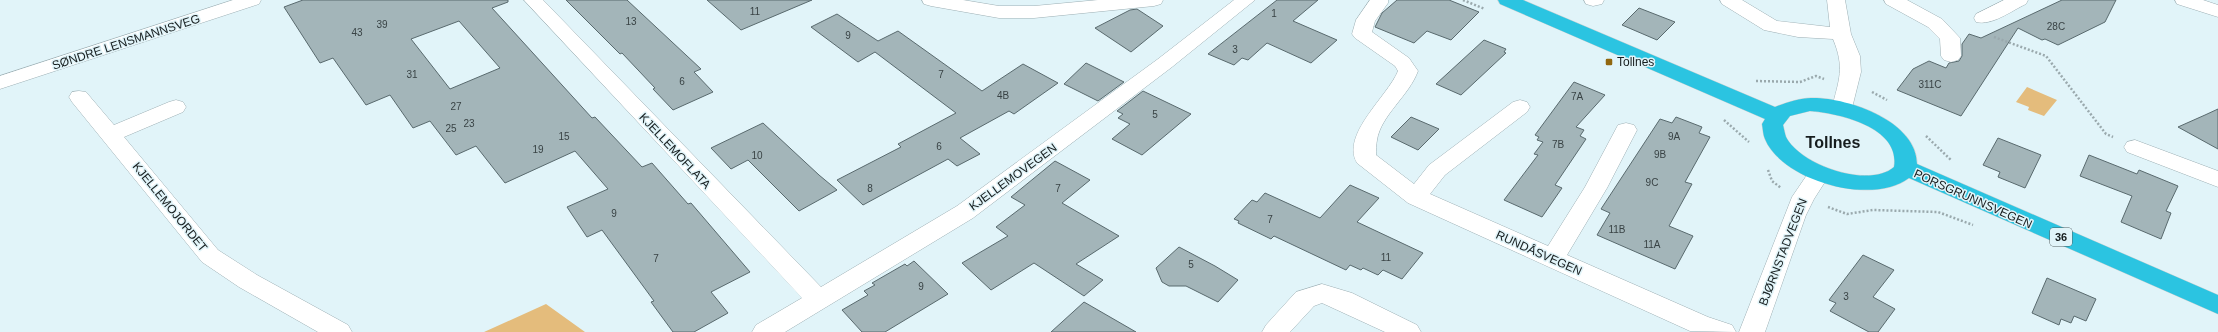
<svg xmlns="http://www.w3.org/2000/svg" width="2218" height="332" font-family="Helvetica,sans-serif">
  <style>
    .green { fill: #e4bc7c }
    .building { fill: #a3b5b9; stroke: #596a6e; fill-rule: evenodd }
    .lines { fill: none; stroke-linecap: round; stroke-linejoin: round }
    .minor-casing { stroke: #9dafb4; stroke-width: 1 }
    .highway-casing { stroke: #d0d2d2; stroke-width: 1 }
    .path { stroke: #9aa9ad; stroke-width: 2.5; stroke-dasharray: 2 2; stroke-linecap: butt }
    .minor { fill: #fff; fill-rule: evenodd }
    .highway { fill: #2bc4e1; fill-rule: evenodd }
    .poi-dot { fill: #91670f; stroke: #e1f4f9; stroke-width: 1.5 }
    .labels { text-anchor: middle; dominant-baseline: central; stroke-width: 3; stroke-linejoin: round; paint-order: stroke }
    .number-label { font-size: 10px; fill: #394345 }
    .shield { fill: #e1f4f9; stroke: #535e60; stroke-width: 1 }
    .shield-label { font-size: 11px; font-weight: bold; fill: #161d1e }
    .street-label { font-size: 12px; fill: #161d1e; stroke: #e1f4f9 }
    .poi-label { font-size: 12px; fill: #161d1e; stroke: #e1f4f9; text-anchor: start }
    .district-label { font-size: 16px; font-weight: bold; fill: #161d1e; stroke: #e1f4f9 }
  </style>
  <rect width="100%" height="100%" fill="#e1f4f9"/>
  <path class="green" d="M2027 87 2057 100 2044 116 2028 110 2029 107 2016 102Z
    M546 304 585 332H484Z"/>
  <path class="building" d="M303 0H508V2L492 8 592 118 595 117 642 167 652 163 688 204 691 203 750 272 711 292 728 313 694 332H673L651 302 654 301 602 230 587 237 567 207 608 189 575 151 505 183 476 146 456 155 430 121 413 128 390 95 366 105 333 58 320 63 284 7ZM459 21 500 68 450 89 411 39Z
    M566 0H627L701 69 694 72 713 92 673 110 653 89 655 88 622 53 620 54Z
    M707 0H812L741 30Z
    M1277 0H1318L1293 21 1337 40 1311 63 1267 43 1248 60 1242 58 1234 65 1208 54Z
    M1397 0H1449L1479 12 1451 40 1427 31 1414 43 1375 27 1382 13Z
    M2062 0H2116L2105 22 2058 45 2045 39 2042 40 2018 28 1961 116 1897 90 1913 69 1929 61 1946 68 1949 63 1959 61 1962 56V44L1969 34 1981 38Z
    M1639 8 1675 22 1657 40 1622 25Z
    M1137 9 1163 26 1131 52 1095 28 1130 10Z
    M837 14 878 41 898 31 982 91 1023 64 1058 83 1014 114 1009 111 960 138 980 154 957 166 948 159 863 205 837 180 901 147 898 144 956 113 875 52 858 62 811 27Z
    M1484 40 1506 49 1504 52 1506 53 1461 95 1436 84Z
    M1086 63 1124 82 1098 101 1064 84Z
    M1574 82 1605 95 1576 127 1584 130 1580 136 1586 139 1555 185 1562 188 1542 217 1504 200 1538 155 1534 154 1543 142 1537 140 1539 137 1535 135Z
    M1143 91 1191 114 1142 155 1112 139 1130 124 1118 118 1123 114 1117 111Z
    M2218 109V149L2178 127 2205 115Z
    M1411 117 1439 129 1418 150 1391 137Z
    M1676 117 1702 127 1699 133 1710 137 1685 182 1692 184 1669 226 1693 236 1675 269 1597 235 1610 213 1601 209 1660 119 1672 123Z
    M763 123 819 175 837 190 799 211 748 160 731 169 711 148Z
    M1998 138 2041 155 2025 188 1998 177 2000 172 1983 165Z
    M2089 155 2137 174 2139 170 2178 186 2166 211 2171 213 2161 239 2121 222 2132 196 2080 176Z
    M1055 161 1090 180 1062 203 1119 236 1076 264 1103 280 1084 296 1034 263 991 290 962 263 1008 236 996 227 1025 205 1011 197Z
    M1350 185 1379 198 1357 222 1423 253 1402 279 1383 270 1378 275 1363 268 1361 270 1350 265 1346 270 1274 236 1271 239 1238 223 1239 221 1234 219 1252 200 1257 202 1265 193 1320 218Z
    M1179 247 1215 266 1238 280 1218 302 1186 286H1169L1162 282 1156 268Z
    M1863 255 1894 270 1873 297 1895 309 1878 332H1869L1830 311 1836 303 1829 300Z
    M914 261 948 294 885 332H862L842 310 868 295 864 291 875 285 872 283 905 264 907 266Z
    M2047 278 2096 299 2086 321 2074 316 2071 323 2061 319 2059 325 2032 313Z
    M1084 302 1136 332H1051Z"/>
  <g class="lines">
    <defs>
      <path id="minor" d="M233 0H261L259 4 0 89V76Z
        M524 0H543L821 287 957 206 1158 59 1234 0H1255L1172 67 973 218 785 332H752L756 325 802 298Z
        M922 0H963L999 6H1034L1098 0H1163L1161 4 1154 6 1034 18H999L931 6 924 4Z
        M1370 0H1388V3L1375 21 1372 32 1409 58 1418 71C1409 96 1381 115 1377 140 1376 145 1376 150 1376 155L1414 184 1429 165 1513 102 1520 100 1527 102 1530 107 1527 112 1445 175 1430 194 1548 246 1585 187 1618 125 1626 123 1634 125 1637 130 1607 188 1567 255 1708 317 1732 325 1736 332 1690 331 1408 203 1357 163C1340 135 1388 96 1398 71L1395 66 1355 38 1352 34 1356 20Z
        M1584 0H1604L1602 4 1593 6 1586 4Z
        M1720 0H1742L1777 21 1830 27 1827 0H1845L1851 34 1860 56 1861 72 1852 108 1849 113 1842 115 1835 113 1832 108C1839 79 1845 68 1833 39L1798 37 1764 30 1722 4Z
        M1884 0H1907L1942 19 1960 38 1961 56 1958 60 1951 62 1944 60 1941 56 1940 39 1928 27 1886 4Z
        M2004 0H2028L2026 4C2011 11 1992 26 1976 22L1974 18 1976 14Z
        M2175 0H2203L2218 5V17L2177 4Z
        M79 91 86 92 114 125 169 102 176 100 183 102 186 107 183 112 124 137 218 250 257 275 348 325 352 332H318L239 287 202 262 72 102 69 97 72 92Z
        M2135 140 2218 171V187L2127 152 2124 147 2127 142Z
        M1819 167 1827 169 1830 174 1814 199 1806 215 1765 332H1739L1792 197 1811 169Z
        M1322 284 1352 293 1417 325 1421 332H1385L1322 303 1314 306 1290 332H1262L1266 325 1296 292Z"/>
      <path id="highway" d="M1498 0H1523L1775 107C1785 103 1800 98 1811 98 1847 97 1917 121 1917 164L2218 295V314L1909 178C1873 206 1782 181 1765 139 1763 135 1763 129 1762 124L1765 119 1500 4ZM1810 111C1838 113 1901 127 1894 167 1869 189 1800 165 1786 137 1785 134 1784 129 1783 125L1790 116Z"/>
    </defs>
    <use href="#minor" class="minor-casing"/>
    <use href="#highway" class="highway-casing"/>
    <path class="path" d="M1463 0 1485 9
      M1994 37 2046 56 2106 134 2113 137
      M1756 81 1800 82 1816 76 1824 79
      M1872 92 1887 100
      M1724 120 1749 142
      M1926 136 1951 160
      M1768 170 1772 181 1781 188
      M1828 207 1847 214 1873 210 1938 212 1973 225"/>
    <use href="#minor" class="minor"/>
    <use href="#highway" class="highway"/>
  </g>
  <rect class="poi-dot" x="1605" y="58" width="8" height="8" rx="2"/>
  <g class="labels">
    <g class="number-label">
      <text x="755" y="11">11</text>
      <text x="1274" y="13">1</text>
      <text x="631" y="21">13</text>
      <text x="382" y="24">39</text>
      <text x="2056" y="26">28C</text>
      <text x="357" y="32">43</text>
      <text x="848" y="35">9</text>
      <text x="1235" y="49">3</text>
      <text x="412" y="74">31</text>
      <text x="941" y="74">7</text>
      <text x="682" y="81">6</text>
      <text x="1930" y="84">311C</text>
      <text x="1003" y="95">4B</text>
      <text x="1577" y="96">7A</text>
      <text x="456" y="106">27</text>
      <text x="1155" y="114">5</text>
      <text x="469" y="123">23</text>
      <text x="451" y="128">25</text>
      <text x="564" y="136">15</text>
      <text x="1674" y="136">9A</text>
      <text x="1558" y="144">7B</text>
      <text x="939" y="146">6</text>
      <text x="538" y="149">19</text>
      <text x="1660" y="154">9B</text>
      <text x="757" y="155">10</text>
      <text x="1652" y="182">9C</text>
      <text x="870" y="188">8</text>
      <text x="1058" y="188">7</text>
      <text x="614" y="213">9</text>
      <text x="1270" y="219">7</text>
      <text x="1617" y="229">11B</text>
      <text x="1652" y="244">11A</text>
      <text x="1386" y="257">11</text>
      <text x="656" y="258">7</text>
      <text x="1191" y="264">5</text>
      <text x="921" y="286">9</text>
      <text x="1846" y="296">3</text>
    </g>
    <rect class="shield" x="2050" y="228" width="22" height="18" rx="3"/>
    <g class="shield-label">
      <text x="2061" y="237">36</text>
    </g>
    <g class="street-label">
      <text transform="translate(126 42) rotate(-18)">SØNDRE LENSMANNSVEG</text>
      <text transform="translate(675 151) rotate(47)">KJELLEMOFLATA</text>
      <text transform="translate(1013 177) rotate(-36)">KJELLEMOVEGEN</text>
      <text transform="translate(1973 199) rotate(24)">PORSGRUNNSVEGEN</text>
      <text transform="translate(170 207) rotate(51)">KJELLEMOJORDET</text>
      <text transform="translate(1783 252) rotate(-69)">BJØRNSTADVEGEN</text>
      <text transform="translate(1539 253) rotate(24)">RUNDÅSVEGEN</text>
    </g>
    <g class="poi-label">
      <text x="1617" y="62">Tollnes</text>
    </g>
    <g class="district-label">
      <text x="1833" y="142">Tollnes</text>
    </g>
  </g>
</svg>
